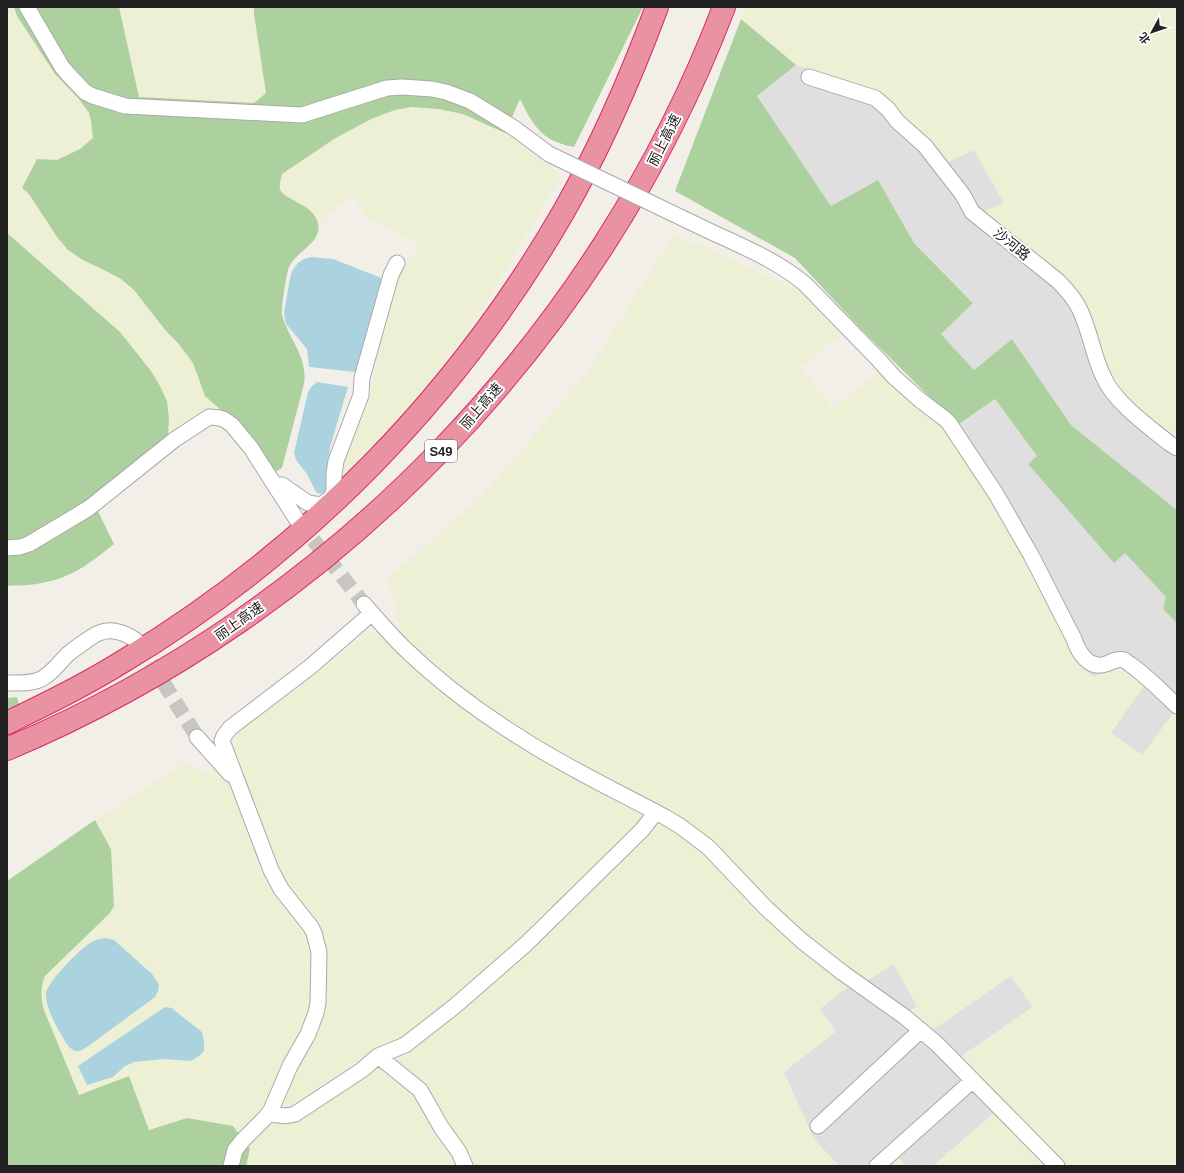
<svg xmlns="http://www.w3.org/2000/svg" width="1184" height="1173" font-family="Helvetica,'Noto Sans SC',sans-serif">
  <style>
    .residential { fill: #e0dfdf }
    .farmland { fill: #eef0d5 }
    .forest { fill: #add19e }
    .water { fill: #aad3df }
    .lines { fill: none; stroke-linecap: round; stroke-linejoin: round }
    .minor-tunnel { stroke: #c8c6c1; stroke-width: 15; stroke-dasharray: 15 8; stroke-linecap: butt }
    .minor-casing { stroke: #a9a9a9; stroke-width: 17 }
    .highway-casing { stroke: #dc2a67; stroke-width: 24 }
    .minor { stroke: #fff; stroke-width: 15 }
    .highway { stroke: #e892a2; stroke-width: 22 }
    .minor-bridge-casing { stroke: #a9a9a9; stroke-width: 17; stroke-linecap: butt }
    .minor-bridge { stroke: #fff; stroke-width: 15 }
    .labels { text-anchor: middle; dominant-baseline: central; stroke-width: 4; stroke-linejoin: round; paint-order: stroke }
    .shield { fill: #fff; stroke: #646464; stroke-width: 1 }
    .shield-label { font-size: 13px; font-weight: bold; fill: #222 }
    .street-label { font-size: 14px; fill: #222; stroke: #fff }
  </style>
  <rect width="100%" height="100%" fill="#f2efe9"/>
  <path class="residential" d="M796 65 881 92 900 112 974 150 1004 203 982 212 1068 283 1163 432 1177 439V510L1071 425 1012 339 974 370 941 334 973 302 914 243 878 180 831 206 757 96Z
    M995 399 1037 456 1028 464 1114 562 1125 552 1166 597 1163 609 1177 623V713L1175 711 1142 756 1111 733 1093 677 1077 662 1031 564 951 431Z
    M894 964 917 1006 910 1011 1011 976 1033 1007 959 1058 1004 1104 933 1166H906L896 1156 884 1166H839L813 1138 784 1072 836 1031 820 1009 857 979 864 982Z"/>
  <path class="farmland" d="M7 7H14L17 16 84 105 89 113 91 121 93 138 80 149 57 160 37 159 22 188 29 194 57 237 106 271 121 279 134 290 166 331 178 343 193 363 205 396 217 407 168 436 169 418 160 386 151 371 120 332 7 233Z
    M119 7H254V14L266 93 254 103 139 97Z
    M745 7H1177V439L1163 432 1119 391 1083 308 981 212 1004 203 974 150 946 163 881 92 796 65 741 19Z
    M412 107 438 109 463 114 505 133 562 175 465 338 349 482 339 478 373 383 388 291 419 245 364 215 353 195 318 223 314 215 302 204 287 197 280 191V182L282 174 334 139 371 119 395 110Z
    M674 234 782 282 805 296 841 336 801 367 833 408 878 373 951 431 1031 564 1077 662 1093 677 1119 665 1144 686 1111 733 1142 755 1175 711 1177 713V1166H933L1004 1104 959 1058 1033 1007 1011 976 930 1032 910 1011 917 1006 894 964 863 982 857 979 820 1009 836 1031 784 1072 813 1138 839 1166H246L250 1149 187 1118 149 1130 79 1095 44 1010 42 1002 41 984 45 976 110 913 111 849 95 820 186 762 207 775 235 753 236 734 371 632 399 628 388 578 482 496 589 370Z
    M897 1156 906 1166H884Z"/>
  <path class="forest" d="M14 7H119L139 97 254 103 266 93 254 14V7H643L574 147C569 146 564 145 559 143 538 136 529 117 520 99L505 133 463 114 438 109 412 107 395 110 371 119 334 139 282 174C281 179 279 184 280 189 283 200 313 203 318 223 323 244 293 252 288 270 286 277 281 309 282 315 289 340 308 356 304 384L282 468 275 472 239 426 205 396 193 363 178 343 166 331 134 290 121 279 106 271 83 260 68 250 57 237 29 194 22 188 37 159 57 160 80 149 93 138 91 121 89 113 79 99 55 74 17 16Z
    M741 19 796 65 757 96 831 206 878 180 914 243 973 303 941 334 974 370 1012 339 1071 425 1177 510V623L1163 609 1166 597 1125 553 1114 563 1028 464 1037 456 995 399 958 425 861 329 795 258 675 191Z
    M7 233 120 332 151 371 160 386 167 401 169 418 168 436 91 497 114 544C90 563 72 578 41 583 30 586 18 585 7 586Z
    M17 697 20 708 7 716V698Z
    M95 820 111 849 114 906 110 913 45 976C40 987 41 998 44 1010L79 1095 129 1076 149 1130 187 1118 233 1126 250 1149 246 1166H7V881Z"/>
  <path class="water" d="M311 257 333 259 379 277 382 279 356 372 309 367 307 349 286 324 284 313 290 278 292 271 298 263 304 259Z
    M317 382 348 387 330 447 327 492 321 494 317 493 315 490 307 474 296 460 294 453 308 392 312 386Z
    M105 938 114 940 152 974 159 985 158 991 155 997 87 1047C77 1054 73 1052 66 1043 59 1030 45 1009 46 994 46 983 80 949 90 943 94 940 100 939 105 938Z
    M165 1007 172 1008 174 1010 202 1032 204 1042V1051L199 1056 191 1061 163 1059 134 1062 125 1066 113 1077 87 1085 78 1066Z"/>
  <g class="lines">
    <path class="minor-tunnel" d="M299 522 364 604
      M139 643 197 737"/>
    <defs>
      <path id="minor" d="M27 7 62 67 68 74 85 92 93 96 125 106 302 115 387 88 402 87 432 89 446 92 470 101 514 128 549 154
        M809 77 875 98 888 109 897 121 925 146 963 195 972 212 1058 281C1066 289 1075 299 1080 310 1090 331 1093 355 1103 376 1114 402 1148 426 1169 443L1177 448
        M705 229C739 245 775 259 805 284L877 358 894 377 920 400 945 419 949 423 996 494 1031 555 1074 639C1078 652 1089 670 1106 664 1111 662 1118 658 1124 660 1126 661 1129 664 1131 665 1148 677 1162 692 1177 706
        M275 485H282L308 503 321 505 331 498 334 491V474L336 461 361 395 362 378 391 275 397 263
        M7 548 20 547 29 544 89 508 174 440 209 417 220 418 225 420 232 425 251 448 297 520
        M364 604C377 619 389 633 403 647 438 681 479 712 521 738 567 768 617 791 665 817L680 826 708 847 766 908 802 941 843 973 905 1017 937 1044 1057 1166
        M7 683C19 683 33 684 43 678 53 672 60 662 68 654 73 650 93 635 99 633 112 627 129 634 139 643
        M197 737 230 774
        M378 1056 420 1090 441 1127 459 1152 465 1166
        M269 1113C278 1116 286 1117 295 1114L362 1070 378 1056 405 1045 455 1006 526 944 642 830 656 812
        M818 1126 921 1030
        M231 1166 235 1150 243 1140 265 1118 271 1110 290 1066 308 1034 316 1013 318 1003 319 952 314 933 311 927 281 889 271 870 222 741 224 736 230 728 310 667 372 613
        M877 1166 972 1081"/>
      <path id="highway" d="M7 723C46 704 85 685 122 662 305 552 457 397 564 211 601 146 631 77 657 7
        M7 749C333 612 598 338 724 7"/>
    </defs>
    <use href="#minor" class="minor-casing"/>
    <use href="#highway" class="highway-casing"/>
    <use href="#minor" class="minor"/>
    <use href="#highway" class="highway"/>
    <defs>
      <path id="minor-bridge" d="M549 154 705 229"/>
    </defs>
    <use href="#minor-bridge" class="minor-bridge-casing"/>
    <use href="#minor-bridge" class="minor-bridge"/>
  </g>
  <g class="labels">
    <rect class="shield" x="425" y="440" width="32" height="22" rx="3"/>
    <g class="shield-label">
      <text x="441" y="451">S49</text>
    </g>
    <g class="street-label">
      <text transform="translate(664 140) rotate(-63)">丽上高速</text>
      <text transform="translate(1012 244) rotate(39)">沙河路</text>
      <text transform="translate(481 406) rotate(-49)">丽上高速</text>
      <text transform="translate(239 621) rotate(-35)">丽上高速</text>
    </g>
  </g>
  <rect width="1184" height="1173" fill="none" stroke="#222222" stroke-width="16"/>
  <g transform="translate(1152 32) rotate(230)" stroke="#ffffff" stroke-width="3" paint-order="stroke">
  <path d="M0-3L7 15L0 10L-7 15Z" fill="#222222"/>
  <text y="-6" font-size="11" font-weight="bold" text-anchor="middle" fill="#222222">北</text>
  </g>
</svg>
